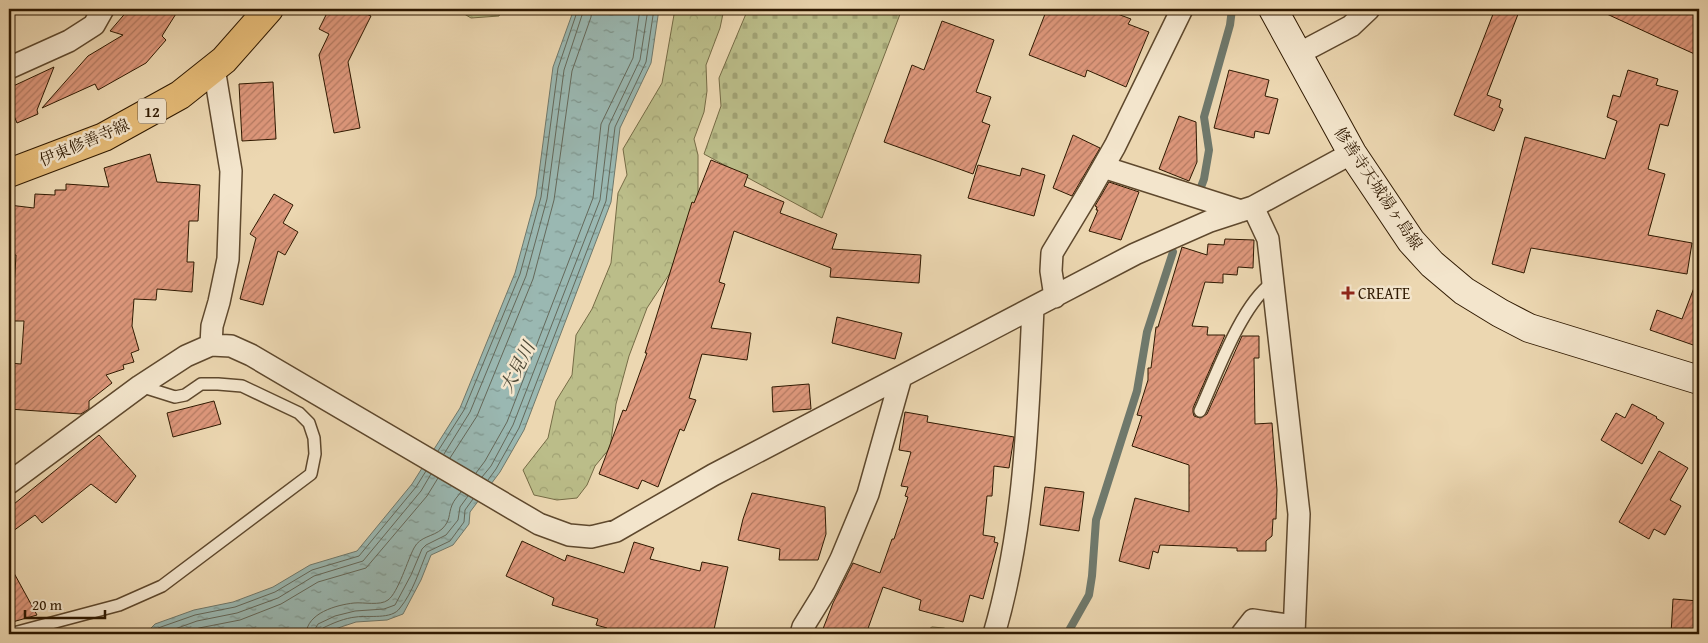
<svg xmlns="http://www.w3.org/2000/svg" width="1708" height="643" font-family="'Gentium Book Plus','Noto Serif JP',serif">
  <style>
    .forest { fill: url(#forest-crowns); stroke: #756b45 }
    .cemetery { fill: url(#cemetery-stones); stroke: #756b45 }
    .water { fill: url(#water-ripples); stroke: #6f786b }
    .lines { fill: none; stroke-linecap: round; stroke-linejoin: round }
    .shore { stroke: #64685a; stroke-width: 1 }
    .stream { stroke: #6f786b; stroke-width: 8 }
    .building { fill: url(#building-hatch); stroke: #2f1901 }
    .service-casing { stroke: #5e482d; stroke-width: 14 }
    .minor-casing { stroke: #5e482d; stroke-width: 24 }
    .secondary-casing { stroke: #2f1901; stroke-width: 30 }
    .primary-casing { stroke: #2f1901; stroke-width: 30 }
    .service { stroke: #f3e5cc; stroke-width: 11 }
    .minor { stroke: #f3e5cc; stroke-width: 21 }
    .secondary { stroke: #f3e5cc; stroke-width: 28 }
    .primary { stroke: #e6bc78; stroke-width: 28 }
    .poi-dot { fill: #8f2418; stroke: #f3e5cc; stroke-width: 2 }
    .labels { text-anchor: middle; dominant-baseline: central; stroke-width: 5; stroke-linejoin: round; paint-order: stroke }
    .shield { fill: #f3e5cc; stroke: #6a563e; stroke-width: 1 }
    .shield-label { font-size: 15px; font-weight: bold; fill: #2f1901 }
    .street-label { font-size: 16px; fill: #2f1901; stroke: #f3e5cc }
    .poi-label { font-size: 16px; fill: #2f1901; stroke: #f3e5cc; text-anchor: start }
    .water-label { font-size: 18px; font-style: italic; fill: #4f4936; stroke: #f3e5cc }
  </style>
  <defs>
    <pattern id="forest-crowns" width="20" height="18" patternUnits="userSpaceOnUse" patternTransform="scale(1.25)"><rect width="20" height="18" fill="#bbbd89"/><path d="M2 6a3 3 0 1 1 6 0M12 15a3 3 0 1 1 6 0" fill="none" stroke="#a1a274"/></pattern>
    <pattern id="cemetery-stones" width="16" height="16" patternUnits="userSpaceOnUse" patternTransform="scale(1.25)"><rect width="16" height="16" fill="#bbbd89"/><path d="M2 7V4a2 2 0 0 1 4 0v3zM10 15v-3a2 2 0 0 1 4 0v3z" fill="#a1a274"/></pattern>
    <pattern id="water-ripples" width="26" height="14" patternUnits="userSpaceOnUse" patternTransform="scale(1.25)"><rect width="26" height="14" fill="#9ab8b2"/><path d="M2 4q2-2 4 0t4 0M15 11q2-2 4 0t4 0" fill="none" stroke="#7e958e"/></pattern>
    <pattern id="building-hatch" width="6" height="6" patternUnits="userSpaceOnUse" patternTransform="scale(1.25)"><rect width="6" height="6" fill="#dd977b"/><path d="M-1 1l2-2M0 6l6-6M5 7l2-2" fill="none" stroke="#b47a62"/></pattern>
  </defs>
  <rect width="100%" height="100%" fill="#ecd7b1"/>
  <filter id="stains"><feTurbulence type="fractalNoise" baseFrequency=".004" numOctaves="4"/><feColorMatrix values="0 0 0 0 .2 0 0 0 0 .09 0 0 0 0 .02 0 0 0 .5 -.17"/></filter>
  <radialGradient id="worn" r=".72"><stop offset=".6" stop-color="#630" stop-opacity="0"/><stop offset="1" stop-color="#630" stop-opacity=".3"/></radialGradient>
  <path class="forest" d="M456 9H502L499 16 471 18Z
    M675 9H724L720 28 706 65 707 91 704 112 694 139 698 155V196L670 273 647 308 629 356 616 404 610 448 595 466 587 485 577 498 557 500 534 495 523 470 548 438 556 401 572 375 576 335 592 309 611 263 618 193 627 175 623 149 662 83Z
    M932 627 944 628 959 634H921Z"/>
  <path class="cemetery" d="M748 9H902L822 218 704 154 721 106 719 78Z"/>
  <path class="water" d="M574 9H659L651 63 620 128 611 202 524 430 500 472 470 512 469 524 453 545 431 555 421 580 403 614 387 620 356 622 320 634H145L155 624 194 610 233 602 273 587 310 565 357 551 412 484 460 408 515 273 536 196 553 67Z"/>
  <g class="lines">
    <path class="shore" d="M438 451 464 410 520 274 541 197 558 68 578 9
      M444 454 470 412 526 276 547 199 564 70 584 9
      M450 458 477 416 533 279 554 200 572 71 591 17 592 9
      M476 473 485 461 507 422 593 198 601 124 633 58 640 9
      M482 477 491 466 513 425 600 200 609 125 640 60 648 9
      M488 480 496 469 519 428 606 201 615 127 646 62 654 9
      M152 634 158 628 195 615 235 607 275 592 312 570 359 556 416 487 426 471
      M161 634 197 621 237 613 278 598 314 576 363 561 421 491 431 474
      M181 634 199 628 240 620 281 604 318 582 366 568 427 496 438 478
      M306 634C307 613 336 605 354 603 364 602 380 606 388 600 398 593 408 559 414 548 420 536 433 537 442 529 451 520 448 515 452 505 454 500 458 496 461 492
      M314 634 315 629 318 624 335 616 355 611 384 609 395 605 411 575 422 549 426 545 446 535 458 520 460 507 468 496
      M320 634 323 628C333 623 345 618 356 617 368 615 392 620 400 608 413 592 419 571 427 552L450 541 464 522 465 510 473 499"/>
    <path class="stream" d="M1201 187 1204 179 1209 150 1204 117 1230 25 1232 9
      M1067 634 1089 595 1092 576 1096 520 1137 391 1147 332 1173 252"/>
  </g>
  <path class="building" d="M129 9H179L162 36 166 40 146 63 98 90 95 84 42 108 88 56 123 35 110 31Z
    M329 9H355L371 16 348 62 360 128 334 133 319 55 329 34 319 29Z
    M1047 9H1104L1131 19 1128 24 1149 32 1126 87 1087 70 1085 77 1029 55Z
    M1495 9H1520L1487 95 1501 100 1499 107 1503 109 1494 131 1454 115Z
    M1596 9H1699V56L1659 38Z
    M942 21 994 40 976 92 991 97 982 122 990 125 973 174 884 142 912 65 924 70Z
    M54 67 37 110 38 114 17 123 9 104V88Z
    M1229 70 1269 80 1265 96 1278 99 1269 134 1255 131 1254 138 1214 128Z
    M1628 70 1658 79 1656 85 1678 91 1668 126 1660 124 1648 169 1665 174 1648 235 1692 243 1687 274 1531 248 1524 273 1492 264 1525 137 1605 159 1617 121 1607 117 1613 95 1620 97Z
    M273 82 276 139 242 141 239 84Z
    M1179 116 1196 122 1197 162 1189 181 1159 169Z
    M1073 135 1100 148 1072 196 1053 188Z
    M150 154 157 182 200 185 198 221H189L187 262H194L192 292 157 289 156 300 134 299 132 326 139 350 131 353 134 362 123 365 124 369 106 375 112 383 89 401V409L81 414 9 409V363L21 364 24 321H12L16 255H9V205L34 208 35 194 55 195V190H66V184L109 187 104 168Z
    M711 160 748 175 744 186 784 202 780 213 837 234 832 249 921 255 919 283 830 277 831 268 734 231 719 282 725 284 711 328 751 333 747 360 702 354 689 398 696 400 684 431 680 429 658 487 642 480 638 489 599 474 623 410 626 411 647 353H645L692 202 694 203Z
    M978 165 1020 176 1022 168 1045 175 1034 216 968 198Z
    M1109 182 1139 192 1121 240 1089 231 1098 210H1096L1097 207 1095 206Z
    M274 194 293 205 283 223 298 232 285 255 278 251 263 305 240 299 256 238 250 234Z
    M1225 239 1254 240 1253 268 1238 267 1237 275 1223 274V283L1205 282 1192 326 1208 327 1207 335H1225L1193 408V412L1194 416 1200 418 1207 414 1242 336H1259V358H1254L1255 424 1272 423 1277 490 1276 519H1273L1272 536 1266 541V551H1237V548L1160 545 1158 553 1153 551 1149 569 1119 561 1135 498 1189 512V465L1132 446 1142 416 1137 415 1148 380V368H1151L1156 327H1158L1182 247 1207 255 1208 244 1224 245Z
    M1697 280H1699V347L1650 330 1657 310 1682 319Z
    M837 317 902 333 895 359 832 343Z
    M809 384 811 409 773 412 772 387Z
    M214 401 221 424 173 437 167 413Z
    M1632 404 1657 417 1656 418 1664 423 1642 464 1601 440 1616 413 1625 418Z
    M905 412 928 416 927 422 1014 437 1009 468 994 466 992 496H987L983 535 995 537 994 542 998 543 983 599 970 595 963 622 919 610 921 600 883 587 866 634H821L833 603 853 563 880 573 892 539H894L908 497 905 496 908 487 901 486 911 452 899 450Z
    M99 435 136 476 116 503 91 484 42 523 35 515 9 534V508Z
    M1659 451 1688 468 1670 500 1681 506 1665 535 1654 529 1649 539 1619 522Z
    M1045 487 1084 492 1079 531 1040 525Z
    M752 493 825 507 826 534 818 560H779L780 549 738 540 743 519Z
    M522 541 565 561 567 555 624 573 634 542 654 548 650 559 700 571 702 562 728 567 713 634H618L606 631 607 628 596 625 598 619 552 605 554 598 506 576Z
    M9 564 37 615 9 623Z
    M1673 599 1699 601V634H1671Z"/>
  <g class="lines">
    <defs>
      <path id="service" d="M1200 411C1216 376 1241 305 1272 283
        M10 634 119 605 162 586 311 474 315 454 314 438 309 423 299 413 242 386 218 384H201L185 395 175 397 140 386"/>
      <path id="minor" d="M1298 54 1351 26 1369 9
        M9 68 69 41 94 25 103 9
        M1103 167 1241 211
        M1253 207 1268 239 1299 514 1294 634
        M1055 297 1051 271 1052 253 1090 190 1115 146 1182 9
        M211 345 212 326 219 302 228 259 231 171 214 68
        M9 483 140 386 186 356 211 345 231 346 251 355 539 524 569 535 591 537 616 531 713 475 1135 254 1210 221 1253 207 1352 153
        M801 634 803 627 824 593 841 559 868 494 901 377
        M994 634C1025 529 1028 417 1033 308
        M1242 634 1253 620 1294 626"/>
      <path id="secondary" d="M1273 9 1352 153 1411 241 1432 264 1464 291 1500 313 1529 328 1699 380"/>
      <path id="primary" d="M9 173 104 137 180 95 224 60 269 9"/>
    </defs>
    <use href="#service" class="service-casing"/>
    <use href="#minor" class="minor-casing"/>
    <use href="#secondary" class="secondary-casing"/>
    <use href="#primary" class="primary-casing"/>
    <use href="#service" class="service"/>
    <use href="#minor" class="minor"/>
    <use href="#secondary" class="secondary"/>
    <use href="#primary" class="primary"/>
  </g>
  <path class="poi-dot" d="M1345.5 285.5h5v5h5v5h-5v5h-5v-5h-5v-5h5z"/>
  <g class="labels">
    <rect class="shield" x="138" y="98.5" width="28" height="25" rx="4"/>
    <g class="shield-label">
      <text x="152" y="111">12</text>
    </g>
    <g class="street-label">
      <text transform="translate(84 142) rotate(-23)">伊東修善寺線</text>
      <text transform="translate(1379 188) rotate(56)">修善寺天城湯ヶ島線</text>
    </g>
    <g class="poi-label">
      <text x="1358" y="293">CREATE</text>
    </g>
    <g class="water-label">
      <text transform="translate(517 367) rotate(-63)">大見川</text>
    </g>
  </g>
  <rect width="1708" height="643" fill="none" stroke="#ecd7b1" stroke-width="30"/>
  <rect x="10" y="10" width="1688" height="623" fill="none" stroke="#2f1901" stroke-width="2.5"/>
  <rect x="15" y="15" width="1678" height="613" fill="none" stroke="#2f1901"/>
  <path d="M25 610v8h80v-8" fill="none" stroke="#2f1901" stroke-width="2.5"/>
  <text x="32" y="610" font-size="15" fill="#2f1901" stroke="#f3e5cc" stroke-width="4" paint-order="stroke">20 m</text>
  <rect width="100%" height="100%" filter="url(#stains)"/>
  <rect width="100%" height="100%" fill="url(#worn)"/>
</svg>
